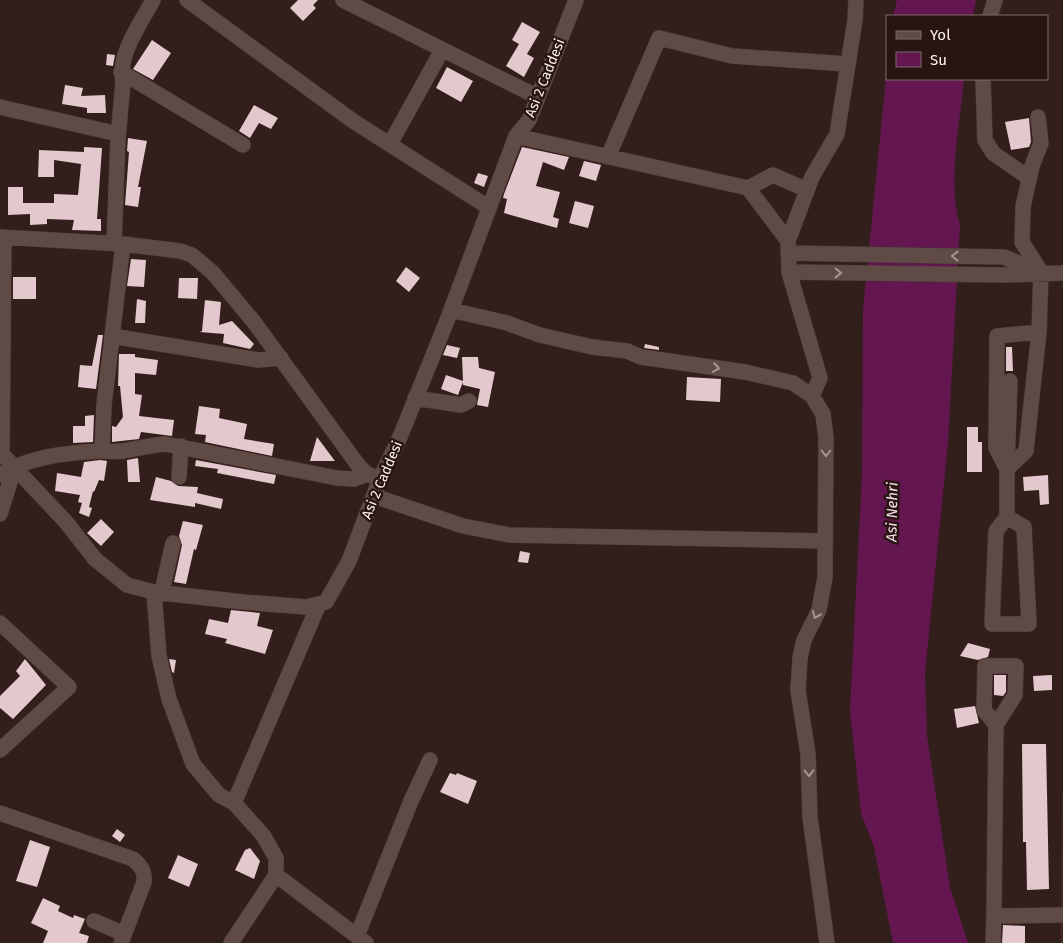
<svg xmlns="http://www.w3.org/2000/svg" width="1063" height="943" font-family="'Fira Sans',sans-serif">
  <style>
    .built { fill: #412823 }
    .water { fill: #641650 }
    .building { fill: #e3c8cd }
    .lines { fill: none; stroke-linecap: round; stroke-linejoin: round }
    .minor-casing { stroke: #4b3b39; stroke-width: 16 }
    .minor { stroke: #604a46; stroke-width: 15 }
    .oneway { stroke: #a79692 }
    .labels { text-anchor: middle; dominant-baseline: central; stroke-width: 5; stroke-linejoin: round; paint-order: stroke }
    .street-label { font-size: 14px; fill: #fdf2f0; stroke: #281512 }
    .water-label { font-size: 15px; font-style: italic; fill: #f3dbea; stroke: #281512 }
  </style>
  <rect width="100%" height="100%" fill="#321f1b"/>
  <path class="built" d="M1063 780V943H1060Z"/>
  <path class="water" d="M897 0H976L973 16H893Z
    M887 67V79H964C960 123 947 184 960 225L948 443 925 673 927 736 950 887 968 943H893L874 847 861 813 850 711 862 474 863 310Z"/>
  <path class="building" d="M298 0H318L313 5 316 8 303 21 290 8Z
    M522 22 540 32 527 54 534 58 524 77 506 66 519 44 512 40Z
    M152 40 171 53 153 80 133 69Z
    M107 54 115 55 113 66 106 65Z
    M447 67 473 81 461 102 436 88Z
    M65 85 83 88 81 96 105 95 106 113H87V108L62 104Z
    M254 105 278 118 271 129 259 123 250 138 239 131Z
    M1029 118 1031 142 1029 147 1011 150 1005 122Z
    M128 138 147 141 138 187H141L138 207 125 205 129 152 127 151Z
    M84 147 102 148 97 219H101V231L72 230 74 220 47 219V224L30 225V214L8 215V187H23V203H54V194L78 195 81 164 54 160V177H38L39 150 84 152Z
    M522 147 569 157 564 170 543 162 536 186 560 192 553 217 559 219 557 228 504 213 507 199 503 198 504 194Z
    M584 161 601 165 596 181 579 176Z
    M478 173 488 176 484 187 474 183Z
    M575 201 594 206 588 228 569 223Z
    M131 259 146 260 144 287 127 286Z
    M406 267 420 278 409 292 396 281Z
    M13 277H36V299H13Z
    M179 278H198L197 299 178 298Z
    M137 299 146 301 145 323H135Z
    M205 300 221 302 219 325 232 321 254 344 250 349 223 343 224 334 200 332 202 331Z
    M98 335H103L96 389 78 387 80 365 92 366Z
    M645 344 659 347V350L644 348Z
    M447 345 460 348 457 358 443 355Z
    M1006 347H1012L1013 371H1006Z
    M119 354H135V357L158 360 156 375 135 373V394L142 395 139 416 174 420 172 436 141 432 139 439 112 442V426L116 427 123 417 120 386H118Z
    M462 357H478L479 368 495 372 488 407 477 405 480 389 463 385V382L458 395 441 389 446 375 463 381Z
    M687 377 721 379 720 402 686 400Z
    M199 406 220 409 219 418 247 424 244 439 274 444 272 456 205 442 206 435 195 434Z
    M94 415 93 442 73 443V426H85V416Z
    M967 427H978V442H982V472H967Z
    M317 437 335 461H310Z
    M138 458 140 482H128L127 460Z
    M100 460 107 461 104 481 99 480 94 492 93 491 89 507 92 508 89 517 79 513 82 503 78 502 80 495 55 491 57 473 81 477 84 462Z
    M196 460 276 475 274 484 217 473 218 469 195 466Z
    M1048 475 1049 504 1040 505 1039 490 1024 491 1023 477Z
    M156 477 171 481 178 486 198 487 197 493 223 499 221 509 195 503V507L150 500Z
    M101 519 114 532 101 546 87 533Z
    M183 521 203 525 196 550 194 549 186 584 174 582 182 545 179 536Z
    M520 551 530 553 528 563 518 562Z
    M231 610 260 613 257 626 273 630 265 654 225 643 227 639 205 634 209 619 228 623Z
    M968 643 990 649 988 657 978 660 960 656Z
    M25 659 46 685 13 719 0 708V696L20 676 16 671Z
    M169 659 176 660 174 673 172 672Z
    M994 675H1006V692L1003 696 994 695Z
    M1052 675V690L1034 691 1033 676Z
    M975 706 979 723 957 728 954 709Z
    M1022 744H1046L1049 889 1027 890 1026 842H1023Z
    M450 773 456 775 457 773 477 781 468 804 440 792Z
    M117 829 125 835 120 842 112 836Z
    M30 840 50 847 37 887 16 881Z
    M250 848 260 861 254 879 235 870 245 850Z
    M178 855 198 864 189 887 168 878Z
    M43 898 60 906 58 911 73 918 74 915 85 919 79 933 89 936 87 943H43L48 931 31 923Z
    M1003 925 1025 926V943H1002Z"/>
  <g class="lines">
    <defs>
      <path id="minor" d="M187 0 353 121 488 207
        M343 0 538 97
        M990 16 995 0
        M121 72 243 145
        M983 79 985 140 993 153 1029 178
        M0 107 118 134
        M516 136 748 188 788 241
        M390 144 442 50
        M608 157 659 38 732 56 848 64
        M748 188 773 175 807 190
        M0 237 123 244 180 251 192 255 213 273 254 322 358 465 367 474 380 479
        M114 244 118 138 123 82C117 55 141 23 153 0
        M788 253 1004 257 1038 271
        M789 272 1005 275 1063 273
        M451 310 507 323 540 335 592 347 627 351 641 357 745 372 793 383 812 396 823 414 826 438 825 577 819 610 804 640 800 658 798 690 808 754 810 817 827 943
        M112 336 258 360 281 358
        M812 396 820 378 789 272 788 241 812 177 837 134 855 20 856 0
        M415 398 461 405 469 401
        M102 451 104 405 123 244
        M0 452 66 522 95 559 127 585 154 592 243 602 306 607 326 602 349 561 380 479 400 437 448 318 516 136 529 120 576 0
        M2 454 4 237
        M1007 467 1010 381
        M1007 469 996 448 997 336 1039 332
        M0 475C31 456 65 453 100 451 108 451 116 452 123 451 137 449 151 445 165 444L337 478 354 479 367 474
        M179 477 181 446
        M374 496 463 526 509 535 825 541
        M0 514 15 466
        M1007 517 1024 527 1029 624H992L996 531 1007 517V469L1026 451 1039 332 1041 272 1022 242 1023 207 1032 166 1041 143 1038 117
        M162 591 173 543
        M154 592 159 656 169 699 193 764 219 795 234 803 263 835 276 858V875L231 943
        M0 623 69 687 0 750
        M996 725 984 710 985 666H1016L1015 695 996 725 994 916 1063 915
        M234 803 318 606
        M0 813 133 859C141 866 145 871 144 882L121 943
        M276 875 366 943
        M94 921 124 934
        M357 936 411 801 430 760
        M993 943 994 916"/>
    </defs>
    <use href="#minor" class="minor-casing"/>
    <use href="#minor" class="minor"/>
  </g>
  <defs><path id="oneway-chevron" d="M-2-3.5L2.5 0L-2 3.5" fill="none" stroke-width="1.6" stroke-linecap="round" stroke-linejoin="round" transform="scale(1.25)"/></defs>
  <g class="oneway">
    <use href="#oneway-chevron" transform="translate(955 256) rotate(-179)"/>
    <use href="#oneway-chevron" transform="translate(838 273) rotate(1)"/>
    <use href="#oneway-chevron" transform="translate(716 368) rotate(9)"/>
    <use href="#oneway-chevron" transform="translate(826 453) rotate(90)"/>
    <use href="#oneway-chevron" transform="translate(816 615) rotate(113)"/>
    <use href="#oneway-chevron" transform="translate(809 773) rotate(88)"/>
  </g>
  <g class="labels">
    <g class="street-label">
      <text transform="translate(545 78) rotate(-68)">Asi 2 Caddesi</text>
      <text transform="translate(382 480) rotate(-67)">Asi 2 Caddesi</text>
    </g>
    <g class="water-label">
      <text transform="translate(892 512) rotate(-89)">Asi Nehri</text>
    </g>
  </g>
  <rect x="886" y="15" width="162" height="65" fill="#281512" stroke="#7d6d6b"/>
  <rect x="896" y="31" width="25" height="8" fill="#604a46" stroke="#7d6d6b"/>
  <text x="930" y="40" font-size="15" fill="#fdf2f0">Yol</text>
  <rect x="896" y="52" width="25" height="15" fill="#641650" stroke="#7d6d6b"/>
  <text x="930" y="65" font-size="15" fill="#fdf2f0">Su</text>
</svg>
